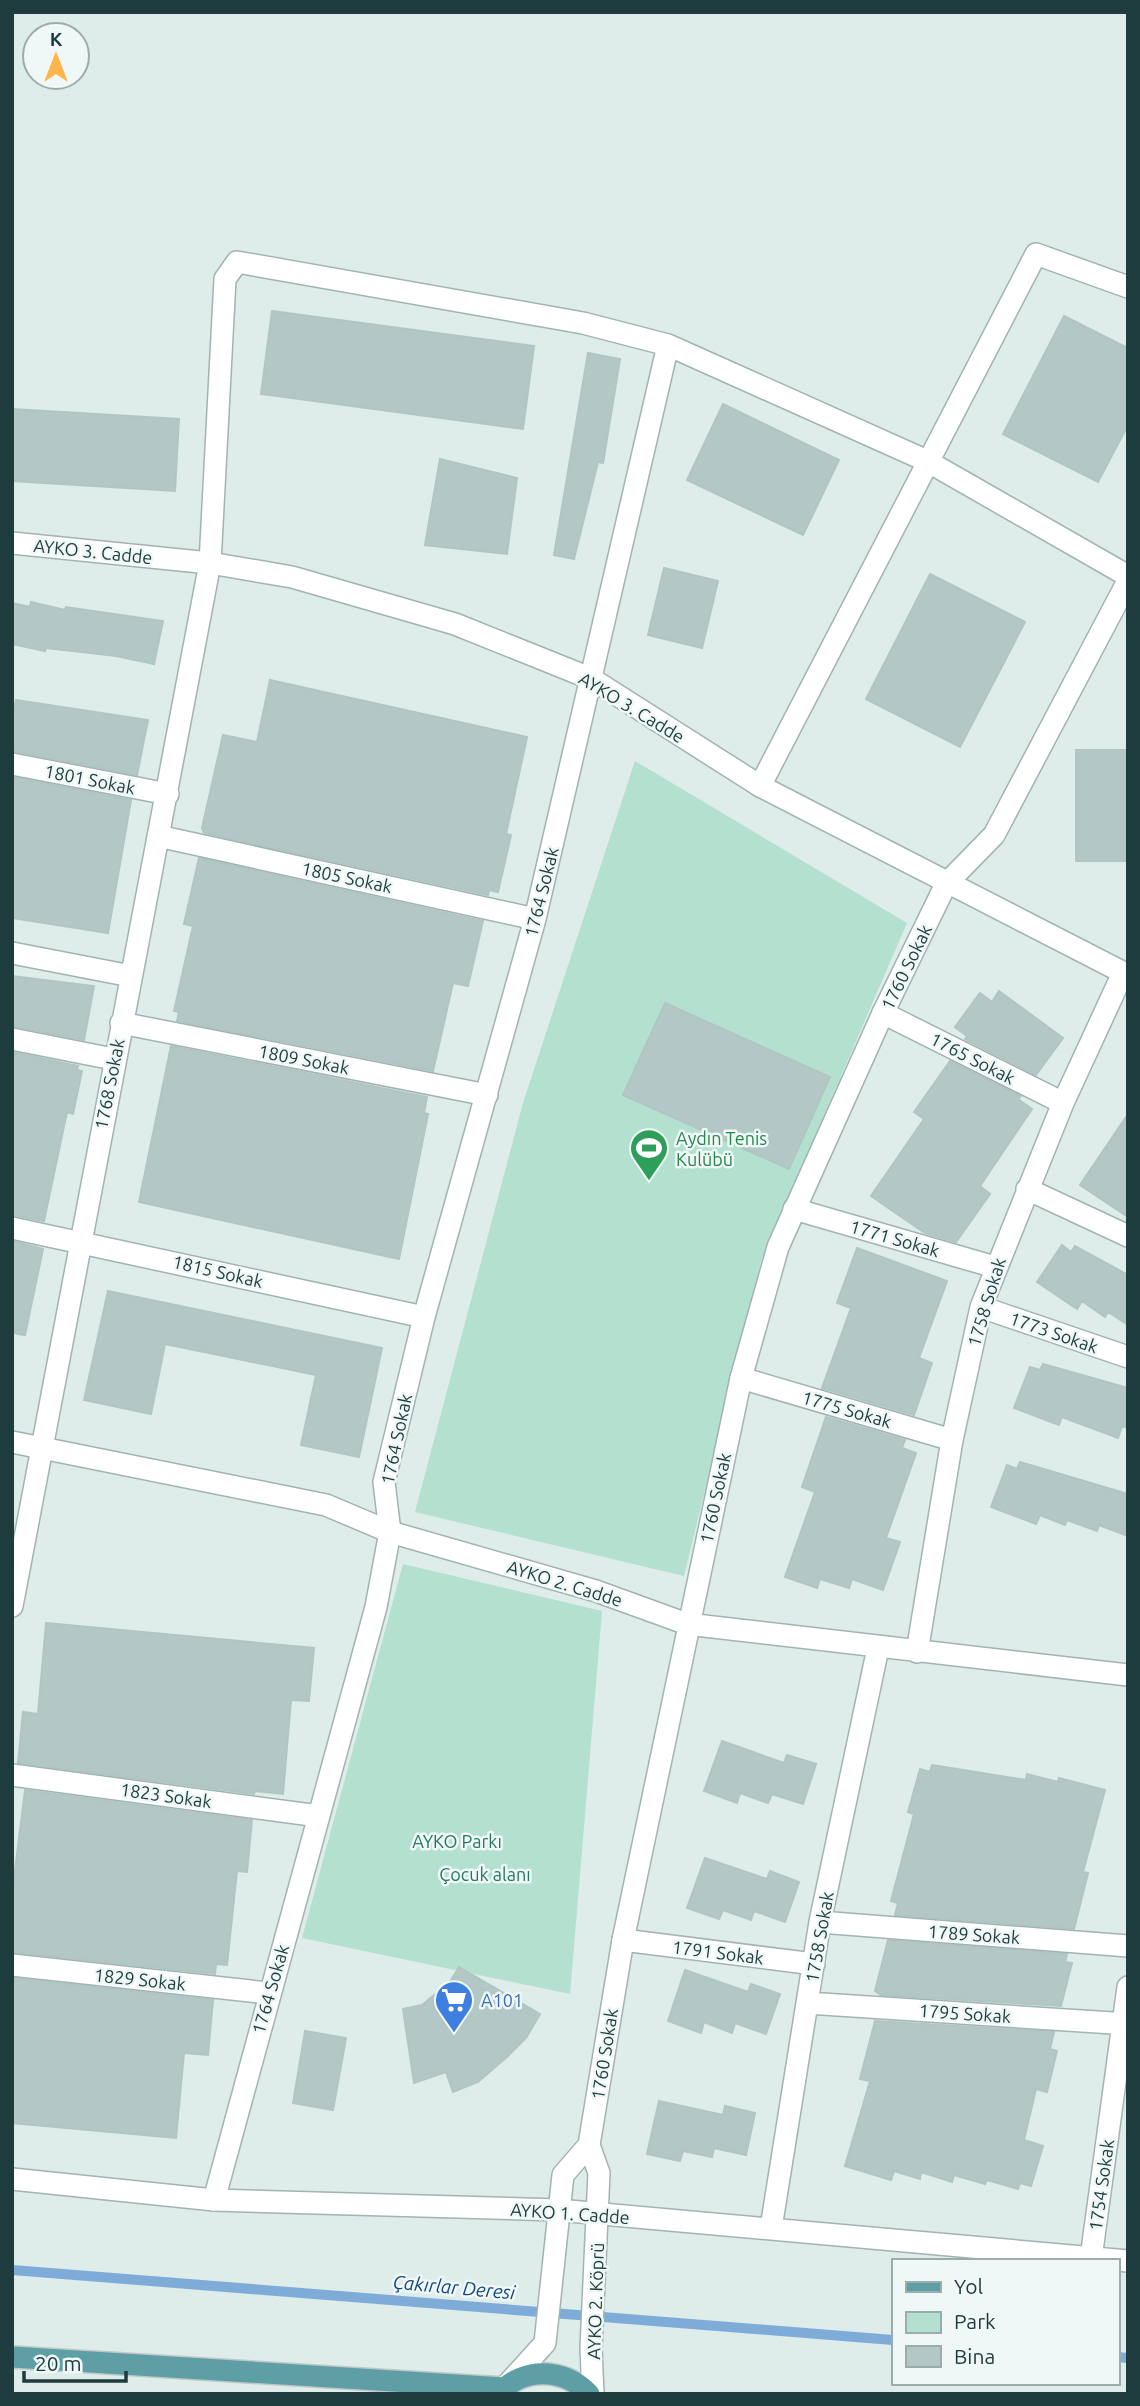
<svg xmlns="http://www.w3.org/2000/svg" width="1140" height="2406" font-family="Ubuntu,sans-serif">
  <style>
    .green { fill: #b4e0cf }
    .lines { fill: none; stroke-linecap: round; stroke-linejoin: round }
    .stream { stroke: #7fabd8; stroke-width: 10 }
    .building { fill: #b3c7c5; stroke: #b0c6c4; stroke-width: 2 }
    .minor-casing { stroke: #a1b3b3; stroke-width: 24 }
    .tertiary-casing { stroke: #a1b3b3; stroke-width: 24 }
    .primary-casing { stroke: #c0c8c9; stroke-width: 24 }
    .minor { stroke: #fff; stroke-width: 21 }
    .tertiary { stroke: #fff; stroke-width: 21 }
    .primary { stroke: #5e9fa6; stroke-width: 21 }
    .labels { text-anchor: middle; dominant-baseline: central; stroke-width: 5; stroke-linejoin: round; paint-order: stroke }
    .street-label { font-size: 18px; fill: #1e3b3d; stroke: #eff8f7 }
    .leisure-label { font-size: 18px; fill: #27864d; stroke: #eff8f7; text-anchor: start }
    .park-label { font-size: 18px; fill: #247862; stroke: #eff8f7 }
    .shop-label { font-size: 18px; fill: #366cbe; stroke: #eff8f7; text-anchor: start }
    .water-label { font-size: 19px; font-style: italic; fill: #12467f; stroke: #eff8f7 }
  </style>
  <rect width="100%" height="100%" fill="#deecea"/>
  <path class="green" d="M635 761 907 923 761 1261 684 1576 415 1512 523 1103Z
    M403 1564 602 1611 570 1994 302 1938Z"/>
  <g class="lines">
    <path class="stream" d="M12 2270 893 2340
      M1117 2357 1128 2358"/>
  </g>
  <path class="building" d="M272 311 534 346 523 429 261 394Z
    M1064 316 1128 348V425L1098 482 1003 434Z
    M588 353 620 359 603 463 598 462 574 559 554 555Z
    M723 404 839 460 803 535 687 480Z
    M12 409 179 419 175 491 12 481Z
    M440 459 517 478 507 554 425 545Z
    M664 568 718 581 702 648 648 635Z
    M930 574 1025 622 960 747 866 699Z
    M31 602 65 610 66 607 163 621 154 664 116 656 46 648 45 651 12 644V603L30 607Z
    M270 680 527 737 506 834 511 835 498 892 489 890 488 895 204 833 202 828 223 735 257 742Z
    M16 700 148 720 137 775 12 751V716Z
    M1076 750H1128V861H1076Z
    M12 777 131 800 108 933 12 918Z
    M199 858 483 921 468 986 453 983 433 1071 177 1021 179 1012 174 1011 193 926 184 924Z
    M12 976 94 986 84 1040 12 1026Z
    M999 991 1063 1038 1036 1075 965 1039 967 1036 955 1027 980 993 992 1002Z
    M665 1003 830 1077 789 1169 623 1095Z
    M171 1046 427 1097 424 1113 428 1114 399 1259 139 1202Z
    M12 1052 78 1066 77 1070 82 1071 73 1114 67 1112 44 1221 12 1215Z
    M950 1061 1021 1096 1018 1099 1032 1109 980 1186 990 1194 956 1242 925 1233 871 1196 924 1119 914 1112Z
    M1128 1114V1217L1080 1185Z
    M12 1241 43 1249 25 1335 12 1333Z
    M1062 1245 1071 1252 1075 1246 1128 1275V1325L1108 1312 1105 1317 1082 1301 1077 1309 1037 1282Z
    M857 1248 947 1281 919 1358 932 1363 914 1415 822 1388 851 1308 837 1303Z
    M108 1291 382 1348 359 1457 301 1445 316 1375 165 1344 151 1414 84 1400Z
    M1043 1364 1128 1388V1428L1122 1426 1118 1438 1062 1417 1059 1425 1014 1408 1030 1367 1040 1370Z
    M826 1417 905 1440 902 1448 916 1453 886 1538 900 1542 883 1590 852 1579 849 1588 820 1579 817 1588 785 1577 815 1492 802 1487Z
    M1020 1462 1128 1494V1536L1099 1525 1097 1531 1067 1520 1065 1525 1040 1515 1036 1524 991 1507 1007 1465 1017 1469Z
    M46 1623 314 1648 309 1701 291 1700 283 1794 255 1791 254 1794 18 1763 23 1712 38 1714Z
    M722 1741 784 1763 787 1755 816 1764 803 1804 772 1794 768 1803 740 1793 737 1803 704 1791Z
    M932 1765 1026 1780 1027 1774 1058 1782 1059 1778 1105 1790 1083 1872 1088 1873 1074 1929 895 1915 898 1903 891 1901 914 1814 908 1812 920 1769 930 1772Z
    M25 1790 252 1820 247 1872 237 1871 227 1965 216 1964 215 1974 12 1952V1894Z
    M705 1858 767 1879 770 1871 799 1882 785 1922 754 1911 751 1920 723 1910 719 1919 687 1908Z
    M888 1940 1067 1954 1065 1962 1072 1963 1061 2006 881 1995 875 1991Z
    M459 1967 540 2014 526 2038 508 2056 478 2082 453 2092 446 2072 414 2083 403 2009 422 2005 450 1982Z
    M685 1970 748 1992 751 1984 780 1994 766 2034 735 2023 732 2033 704 2022 701 2033 668 2021Z
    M12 1978 213 2000 208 2055 184 2053 176 2138 12 2123Z
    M875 2021 1054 2032 1050 2049 1057 2051 1047 2092 1036 2089 1024 2140 1043 2146 1031 2186 1020 2183 1018 2189 987 2180 985 2184 954 2175 952 2182 921 2172 920 2179 894 2171 891 2180 845 2166 870 2081 860 2079Z
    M305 2031 346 2038 333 2110 293 2103Z
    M659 2101 723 2115 725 2106 755 2113 746 2155 714 2148 712 2157 683 2151 680 2161 647 2154Z"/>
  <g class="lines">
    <defs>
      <path id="minor" d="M668 345 927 461 1128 576
        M12 764 168 794
        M760 786 1036 254 1128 287
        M158 836 535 919
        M946 884 994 835 1128 581
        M12 953 131 976
        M883 1013 1063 1103
        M121 1023 487 1095
        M12 1039 113 1059
        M1027 1189 1128 1236
        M794 1209 995 1267
        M12 1228 424 1317
        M981 1307 1128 1357
        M741 1378 952 1440
        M12 1606 210 563 225 279 237 262 583 323 668 345 535 919 424 1317 384 1482 390 1532 376 1607 214 2200
        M687 1624 1128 1675
        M917 1652 952 1440 981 1307 1063 1103 1123 973
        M12 1775 319 1816
        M820 1922 1128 1946
        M623 1940 814 1964
        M12 1965 268 1993
        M807 2003 1128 2024
        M771 2228 820 1922 878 1648
        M1091 2258 1128 1987"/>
      <path id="tertiary" d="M12 543 210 563 292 577 455 624 592 679 760 786 1128 975
        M12 1442 326 1505 390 1532 596 1591 687 1624
        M12 2179 214 2200 558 2210 1128 2261
        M506 2386 545 2343 563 2175 589 2145
        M593 2394 591 2348 599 2173 589 2145 623 1940 741 1378 778 1247 883 1013 946 884"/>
      <path id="primary" d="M12 2357 504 2388
        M499 2394C523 2366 564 2368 589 2394"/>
    </defs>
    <use href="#minor" class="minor-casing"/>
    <use href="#tertiary" class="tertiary-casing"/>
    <use href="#primary" class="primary-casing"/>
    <use href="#minor" class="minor"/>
    <use href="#tertiary" class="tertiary"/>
    <use href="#primary" class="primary"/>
  </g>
  <defs>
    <symbol id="stadium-pin" viewBox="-11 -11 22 30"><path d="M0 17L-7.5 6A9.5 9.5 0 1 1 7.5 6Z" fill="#2e9e5b" stroke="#eff8f7"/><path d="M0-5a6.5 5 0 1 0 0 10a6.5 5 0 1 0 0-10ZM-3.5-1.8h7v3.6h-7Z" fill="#fff"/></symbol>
    <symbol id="supermarket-pin" viewBox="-11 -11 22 30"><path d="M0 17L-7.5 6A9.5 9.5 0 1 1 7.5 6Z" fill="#3f7fe0" stroke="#eff8f7"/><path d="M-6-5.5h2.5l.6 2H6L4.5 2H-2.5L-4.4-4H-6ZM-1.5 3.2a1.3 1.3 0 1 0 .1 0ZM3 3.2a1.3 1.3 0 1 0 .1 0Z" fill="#fff"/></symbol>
  </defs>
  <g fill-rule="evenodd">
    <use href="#stadium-pin" x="627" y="1126" width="44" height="60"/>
    <use href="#supermarket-pin" x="432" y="1978" width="44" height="60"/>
  </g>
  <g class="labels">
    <g class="street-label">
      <text transform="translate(93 551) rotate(6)">AYKO 3. Cadde</text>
      <text transform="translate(632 707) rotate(31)">AYKO 3. Cadde</text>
      <text transform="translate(90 779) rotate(11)">1801 Sokak</text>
      <text transform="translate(347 877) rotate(12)">1805 Sokak</text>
      <text transform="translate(541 892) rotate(-76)">1764 Sokak</text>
      <text transform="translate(906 967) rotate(-64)">1760 Sokak</text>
      <text transform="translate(973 1058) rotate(27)">1765 Sokak</text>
      <text transform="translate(304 1059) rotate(11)">1809 Sokak</text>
      <text transform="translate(109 1084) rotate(-79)">1768 Sokak</text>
      <text transform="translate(895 1238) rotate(16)">1771 Sokak</text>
      <text transform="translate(218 1271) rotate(13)">1815 Sokak</text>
      <text transform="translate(986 1302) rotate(-73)">1758 Sokak</text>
      <text transform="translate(1054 1332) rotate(19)">1773 Sokak</text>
      <text transform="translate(847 1409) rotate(16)">1775 Sokak</text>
      <text transform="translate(396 1439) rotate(-78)">1764 Sokak</text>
      <text transform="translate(715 1498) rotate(-78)">1760 Sokak</text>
      <text transform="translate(565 1583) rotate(17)">AYKO 2. Cadde</text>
      <text transform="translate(166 1795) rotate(8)">1823 Sokak</text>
      <text transform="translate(974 1934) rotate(4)">1789 Sokak</text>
      <text transform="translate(819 1937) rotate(-80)">1758 Sokak</text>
      <text transform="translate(718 1952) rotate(7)">1791 Sokak</text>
      <text transform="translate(140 1979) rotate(6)">1829 Sokak</text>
      <text transform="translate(270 1989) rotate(-74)">1764 Sokak</text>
      <text transform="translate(965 2013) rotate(4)">1795 Sokak</text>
      <text transform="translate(604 2054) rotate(-81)">1760 Sokak</text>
      <text transform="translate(1101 2185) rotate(-82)">1754 Sokak</text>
      <text transform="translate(570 2213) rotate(4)">AYKO 1. Cadde</text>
      <text transform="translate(595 2301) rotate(-88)">AYKO 2. Köprü</text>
    </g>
    <g class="leisure-label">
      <text x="676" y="1138">Aydın Tenis<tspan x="676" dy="21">Kulübü</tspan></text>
    </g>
    <g class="park-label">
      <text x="457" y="1841">AYKO Parkı</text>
      <text x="485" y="1874">Çocuk alanı</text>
    </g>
    <g class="shop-label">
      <text x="481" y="2000">A101</text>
    </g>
    <g class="water-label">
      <text transform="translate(454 2287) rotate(5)">Çakırlar Deresi</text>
    </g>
  </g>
  <rect width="1140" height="2406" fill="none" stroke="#1e3b3d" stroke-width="28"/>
  <rect x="892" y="2259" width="228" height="126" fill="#eff8f7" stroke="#9bacad" stroke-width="2"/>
  <rect x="906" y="2282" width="35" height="10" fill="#5e9fa6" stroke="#9bacad" stroke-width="2"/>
  <text x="954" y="2294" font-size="21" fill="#1e3b3d">Yol</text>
  <rect x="906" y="2312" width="35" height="21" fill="#b4e0cf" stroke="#9bacad" stroke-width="2"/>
  <text x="954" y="2329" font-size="21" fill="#1e3b3d">Park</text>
  <rect x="906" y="2346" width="35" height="21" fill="#b3c7c5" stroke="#9bacad" stroke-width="2"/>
  <text x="954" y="2364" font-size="21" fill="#1e3b3d">Bina</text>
  <g transform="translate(56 56)"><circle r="33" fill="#eff8f7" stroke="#9bacad" stroke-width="2"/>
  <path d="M0-5L12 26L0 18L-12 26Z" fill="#ffb549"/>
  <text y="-10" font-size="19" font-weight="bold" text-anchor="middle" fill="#1e3b3d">K</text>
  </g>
  <path d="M24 2371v10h102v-10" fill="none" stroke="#1e3b3d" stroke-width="3.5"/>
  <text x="35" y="2371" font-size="21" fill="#1e3b3d" stroke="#eff8f7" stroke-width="5" paint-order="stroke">20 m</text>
</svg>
